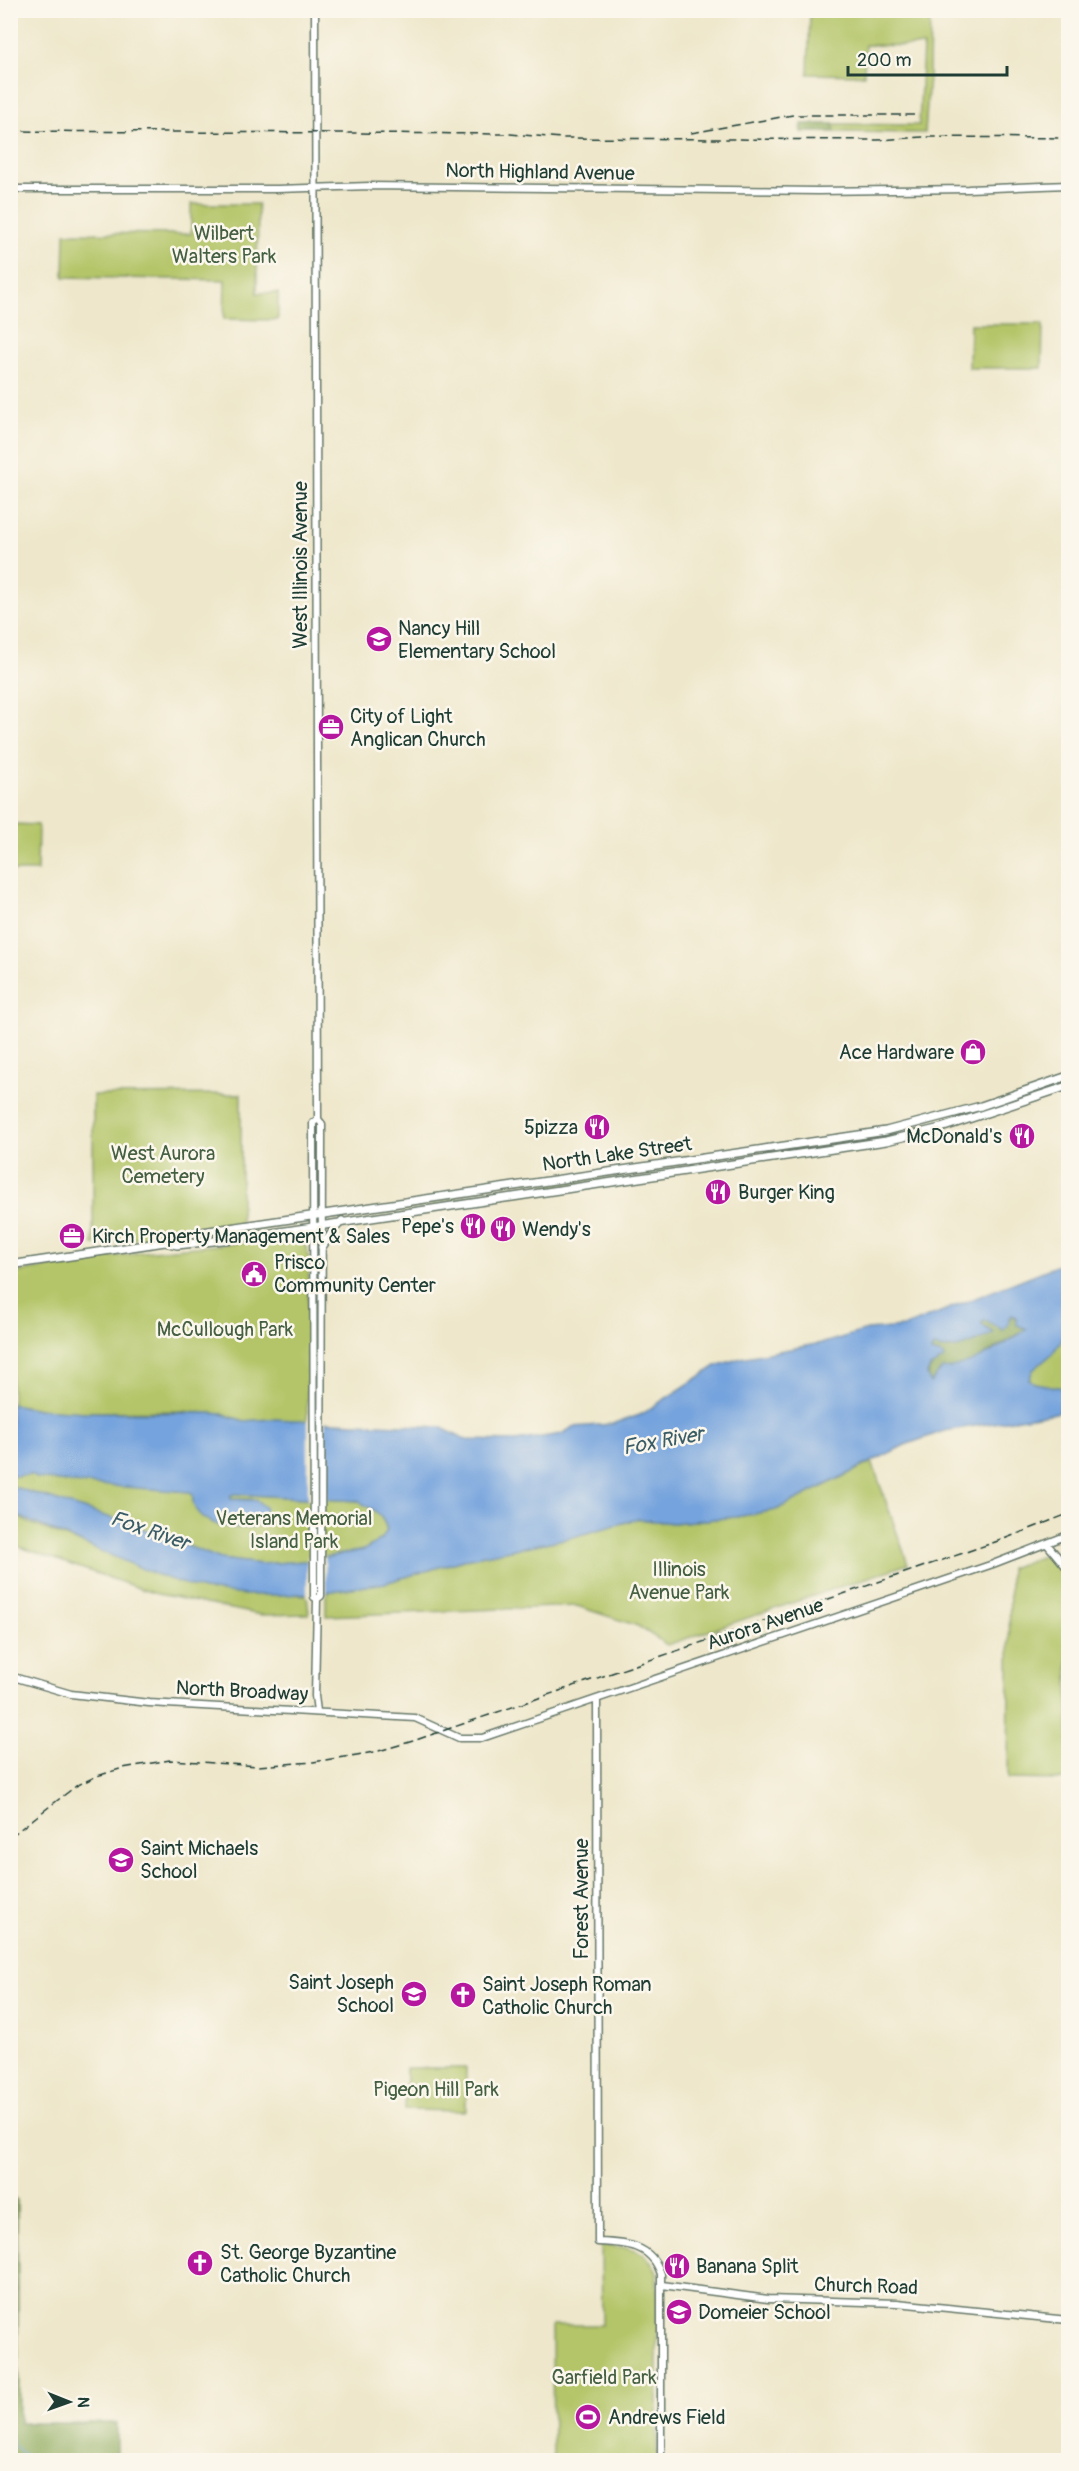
<svg xmlns="http://www.w3.org/2000/svg" width="1079" height="2471" font-family="Pangolin,sans-serif">
  <style>
    .green { fill: #b3c568; stroke: #69814e; stroke-width: 1.5 }
    .forest { fill: #8eaa5c; stroke: #567448; stroke-width: 1.5 }
    .water { fill: #74a3dd; stroke: #4a7088; stroke-width: 1.5; fill-rule: evenodd }
    .pier { fill: #eee7cb }
    .lines { fill: none; stroke-linecap: round; stroke-linejoin: round }
    .stream { stroke: #74a3dd; stroke-width: 1.5 }
    .secondary-casing { stroke: #677869; stroke-width: 9 }
    .primary-casing { stroke: #677869; stroke-width: 10 }
    .secondary { stroke: #fff; stroke-width: 6 }
    .primary { stroke: #fff; stroke-width: 7 }
    .rail { stroke: #1f3d34; stroke-width: 1.5; stroke-dasharray: 9 4.5; stroke-linecap: butt }
    .labels { text-anchor: middle; dominant-baseline: central; stroke-width: 5; stroke-linejoin: round; paint-order: stroke }
    .street-label { font-size: 20px; fill: #1f3d34; stroke: #fbf7ec }
    .park-label { font-size: 20px; fill: #445f41; stroke: #fbf7ec }
    .poi-label { font-size: 20px; fill: #1f3d34; stroke: #fbf7ec; text-anchor: start }
    .water-label { font-size: 21px; font-style: italic; fill: #395c67; stroke: #fbf7ec }
  </style>
  <rect width="100%" height="100%" fill="#fbf7ec"/>
  <filter id="ink" filterUnits="userSpaceOnUse"><feTurbulence type="fractalNoise" baseFrequency=".0167" numOctaves="2"/><feDisplacementMap in="SourceGraphic" scale="12" xChannelSelector="R" yChannelSelector="G"/><feConvolveMatrix kernelMatrix="1 2 1 2 8 2 1 2 1" color-interpolation-filters="sRGB"/></filter>
  <filter id="wash" filterUnits="userSpaceOnUse"><feTurbulence type="fractalNoise" baseFrequency=".008" numOctaves="4" result="noise"/><feDisplacementMap in="SourceGraphic" scale="24" xChannelSelector="R" yChannelSelector="G"/><feGaussianBlur stdDeviation="1.35" result="paint"/><feColorMatrix in="noise" values="0 0 0 0 0 0 0 0 0 0 0 0 0 0 0 0 0 1.4 0 .05"/><feComposite in="paint" operator="in"/></filter>
  <g filter="url(#wash)">
    <rect width="100%" height="100%" fill="#eee7cb"/>
    <path class="green" d="M810 11H930L929 76 925 133 835 132 833 124 919 125 923 46 865 45 864 75 808 74Z
      M191 204H258L257 293H278V320L224 319 225 280 64 277 65 233 191 234Z
      M970 324H1043L1042 368H969Z
      M13 824 38 825 37 871H12Z
      M241 1094V1223L93 1245V1095Z
      M657 1169 602 1181 510 1194 559 1183Z
      M489 1193 435 1205 333 1219 383 1212 411 1204Z
      M298 1221 235 1235 174 1241V1240Z
      M291 1238 304 1240 309 1259 307 1422 272 1419 245 1421 222 1414 180 1411 85 1412 46 1410 12 1404 10 1304 14 1273 142 1252Z
      M1068 1331V1389L1034 1383 1029 1380 1033 1370 1052 1354Z
      M872 1462 908 1564 667 1645 638 1626 577 1606 326 1616V1592L385 1583 470 1558 569 1538 637 1519 673 1523 736 1517 776 1510Z
      M19 1474 190 1492 210 1521 242 1528 259 1503 252 1499H231L229 1496 234 1494 359 1501C372 1509 383 1514 387 1530L382 1539 364 1550 305 1561 261 1564 221 1559 136 1526 11 1486V1476Z
      M10 1513 29 1523 203 1590 307 1595 309 1614 261 1615 153 1593 11 1544Z
      M1046 1555 1068 1582V1780L1008 1779 1010 1568Z
      M406 2068H466V2111L405 2110Z
      M601 2246C625 2246 646 2247 657 2272V2460H553L552 2325H602Z"/>
    <path class="forest" d="M802 124H833L835 132H801Z
      M1012 1315 1027 1329 973 1362 930 1384C927 1372 928 1368 938 1361L931 1352 933 1347C960 1347 968 1346 992 1333L981 1324 985 1320 1003 1330Z
      M11 2197 17 2200 19 2423H117V2460H13L10 2449Z"/>
    <path class="water" d="M1068 1261V1331L1052 1354 1033 1370 1029 1379 1034 1383 1068 1389V1411L944 1431 905 1445 776 1510 736 1517 673 1523 637 1519 569 1538 470 1558 385 1583 326 1592 286 1595H245L203 1590 157 1575 11 1513V1486L136 1526 221 1559 261 1564 305 1561 364 1550 382 1539 387 1530C383 1514 372 1509 358 1501L234 1494 230 1496 231 1499 256 1500 266 1508 262 1523C241 1534 189 1526 193 1495L190 1492 72 1483 36 1478 31 1475 11 1476V1404L37 1409 85 1412 209 1413 222 1414 244 1421 272 1419 440 1427 466 1440 515 1441 562 1434 573 1427 612 1424 640 1415 716 1366 741 1358 827 1342 867 1330 903 1327ZM1012 1315 1016 1317 1017 1325 1027 1329C1004 1345 970 1368 942 1369L930 1383 927 1374 930 1367 944 1359 943 1355 931 1352 933 1347C955 1353 974 1343 993 1333L981 1324 984 1320 1003 1330 1009 1324V1319Z"/>
    <path class="pier" d="M308 1419H325L326 1501H308Z
      M325 1556 326 1595 307 1597V1557Z"/>
    <g class="lines">
      <path class="stream" d="M10 2437 15 2447 33 2460"/>
    </g>
  </g>
  <g filter="url(#ink)">
    <g class="lines">
      <defs>
        <path id="secondary" d="M315 10 318 1119 322 1124V1137L321 1596 317 1599 315 1696 317 1711
          M10 189H277L370 186 818 191 968 189 1068 185
          M1047 1544 1068 1569
          M317 1599 314 1597 313 1123 318 1119
          M10 1676 71 1694 149 1703 415 1718 459 1738H482L993 1564 1068 1535
          M597 1699 598 2242C626 2243 651 2244 661 2274V2460
          M662 2285 768 2299 897 2303 1068 2320"/>
        <path id="primary" d="M165 1242 177 1245 232 1239 886 1141 941 1128 1068 1086
          M322 1247 336 1227 342 1221
          M10 1265 165 1242 175 1236 886 1131 981 1106 1068 1076"/>
      </defs>
      <use href="#secondary" class="secondary-casing"/>
      <use href="#primary" class="primary-casing"/>
      <use href="#secondary" class="secondary"/>
      <use href="#primary" class="primary"/>
      <path class="rail" d="M10 131 510 134 563 138 878 140 923 137 1068 138
        M691 133 793 115H914
        M10 1837 76 1786 97 1776 123 1768 170 1760 258 1766 313 1762 375 1752 413 1741 1004 1539 1068 1514"/>
    </g>
  </g>
  <defs>
    <symbol id="school-disc" viewBox="-11 -11 22 22"><circle r="9.5" fill="#b5179e" stroke="#fbf7ec"/><path d="M0-5L7-2L0 1L-7-2ZM-4 1L0 2.5L4 1V4Q0 6-4 4Z" fill="#fff"/></symbol>
    <symbol id="office-disc" viewBox="-11 -11 22 22"><circle r="9.5" fill="#b5179e" stroke="#fbf7ec"/><path d="M-6-3h4V-5.5h4V-3h4V5H-6ZM-1-4.5V-3h2v-1.5ZM-6 0V1H6V0Z" fill="#fff"/></symbol>
    <symbol id="shop-disc" viewBox="-11 -11 22 22"><circle r="9.5" fill="#b5179e" stroke="#fbf7ec"/><path d="M-5-2.5h2.3a2.7 3.5 0 0 1 5.4 0H5L5.5 6h-11ZM-1.5-2.5h3a1.5 2.3 0 0 0-3 0Z" fill="#fff"/></symbol>
    <symbol id="restaurant-disc" viewBox="-11 -11 22 22"><circle r="9.5" fill="#b5179e" stroke="#fbf7ec"/><path d="M-5-6h1v4h1v-4h1v4h1v-4h1v5L-1.5 .5V6h-2V.5L-5-1ZM5-6V6H3V1.5H1.5Q1.5-4 5-6Z" fill="#fff"/></symbol>
    <symbol id="civic-disc" viewBox="-11 -11 22 22"><circle r="9.5" fill="#b5179e" stroke="#fbf7ec"/><path d="M-.6-6.5H3V-4.5H.6V-3L4-1V1h2V6H-6V1h2V-1L-.6-3ZM-1.2 2.5V6h2.4V2.5Z" fill="#fff"/></symbol>
    <symbol id="church-disc" viewBox="-11 -11 22 22"><circle r="9.5" fill="#b5179e" stroke="#fbf7ec"/><path d="M-1.2-6h2.4v3.5h3.3v2.4h-3.3V6h-2.4V-.1h-3.3v-2.4h3.3Z" fill="#fff"/></symbol>
    <symbol id="stadium-disc" viewBox="-11 -11 22 22"><circle r="9.5" fill="#b5179e" stroke="#fbf7ec"/><path d="M0-5a6.5 5 0 1 0 0 10a6.5 5 0 1 0 0-10ZM-3.5-1.8h7v3.6h-7Z" fill="#fff"/></symbol>
  </defs>
  <g fill-rule="evenodd">
    <use href="#school-disc" x="364" y="624" width="30" height="30"/>
    <use href="#office-disc" x="316" y="712" width="30" height="30"/>
    <use href="#shop-disc" x="958" y="1037" width="30" height="30"/>
    <use href="#restaurant-disc" x="582" y="1112" width="30" height="30"/>
    <use href="#restaurant-disc" x="1007" y="1121" width="30" height="30"/>
    <use href="#restaurant-disc" x="703" y="1177" width="30" height="30"/>
    <use href="#restaurant-disc" x="458" y="1211" width="30" height="30"/>
    <use href="#restaurant-disc" x="488" y="1214" width="30" height="30"/>
    <use href="#office-disc" x="57" y="1221" width="30" height="30"/>
    <use href="#civic-disc" x="239" y="1259" width="30" height="30"/>
    <use href="#school-disc" x="106" y="1845" width="30" height="30"/>
    <use href="#school-disc" x="399" y="1979" width="30" height="30"/>
    <use href="#church-disc" x="448" y="1980" width="30" height="30"/>
    <use href="#church-disc" x="185" y="2248" width="30" height="30"/>
    <use href="#restaurant-disc" x="662" y="2251" width="30" height="30"/>
    <use href="#school-disc" x="664" y="2297" width="30" height="30"/>
    <use href="#stadium-disc" x="573" y="2402" width="30" height="30"/>
  </g>
  <g class="labels">
    <g class="street-label">
      <text transform="translate(540 172) rotate(1)">North Highland Avenue</text>
      <text transform="translate(300 565) rotate(-90)">West Illinois Avenue</text>
      <text transform="translate(617 1154) rotate(-8)">North Lake Street</text>
      <text transform="translate(765 1624) rotate(-19)">Aurora Avenue</text>
      <text transform="translate(242 1691) rotate(3)">North Broadway</text>
      <text transform="translate(581 1899) rotate(-90)">Forest Avenue</text>
      <text transform="translate(866 2286) rotate(2)">Church Road</text>
    </g>
    <g class="park-label">
      <text x="224" y="233">Wilbert<tspan x="224" dy="23">Walters Park</tspan></text>
      <text x="163" y="1153">West Aurora<tspan x="163" dy="23">Cemetery</tspan></text>
      <text x="225" y="1329">McCullough Park</text>
      <text x="294" y="1518">Veterans Memorial<tspan x="294" dy="23">Island Park</tspan></text>
      <text x="679" y="1569">Illinois<tspan x="679" dy="23">Avenue Park</tspan></text>
      <text x="436" y="2089">Pigeon Hill Park</text>
      <text x="604" y="2377">Garfield Park</text>
    </g>
    <g class="poi-label">
      <text x="398" y="628">Nancy Hill<tspan x="398" dy="23">Elementary School</tspan></text>
      <text x="350" y="716">City of Light<tspan x="350" dy="23">Anglican Church</tspan></text>
      <text x="954" y="1052" text-anchor="end">Ace Hardware</text>
      <text x="578" y="1127" text-anchor="end">5pizza</text>
      <text x="1002" y="1136" text-anchor="end">McDonald's</text>
      <text x="738" y="1192">Burger King</text>
      <text x="454" y="1226" text-anchor="end">Pepe's</text>
      <text x="522" y="1229">Wendy's</text>
      <text x="92" y="1236">Kirch Property Management &amp; Sales</text>
      <text x="274" y="1262">Prisco<tspan x="274" dy="23">Community Center</tspan></text>
      <text x="140" y="1848">Saint Michaels<tspan x="140" dy="23">School</tspan></text>
      <text x="394" y="1982" text-anchor="end">Saint Joseph<tspan x="394" dy="23">School</tspan></text>
      <text x="482" y="1984">Saint Joseph Roman<tspan x="482" dy="23">Catholic Church</tspan></text>
      <text x="220" y="2252">St. George Byzantine<tspan x="220" dy="23">Catholic Church</tspan></text>
      <text x="696" y="2266">Banana Split</text>
      <text x="698" y="2312">Domeier School</text>
      <text x="608" y="2417">Andrews Field</text>
    </g>
    <g class="water-label">
      <text transform="translate(663 1441) rotate(-10)">Fox River</text>
      <text transform="translate(150 1531) rotate(19)">Fox River</text>
    </g>
  </g>
  <rect width="1079" height="2471" fill="none" stroke="#fbf7ec" stroke-width="36"/>
  <g transform="translate(69 2402) rotate(91)" stroke="#fbf7ec" stroke-width="4.5" paint-order="stroke">
  <path d="M0-4.5L10 22L0 15L-10 22Z" fill="#1f3d34"/>
  <text y="-9" font-size="16" font-weight="bold" text-anchor="middle" fill="#1f3d34">N</text>
  </g>
  <path d="M848 66v9h159v-9" fill="none" stroke="#1f3d34" stroke-width="3"/>
  <text x="857" y="66" font-size="18" fill="#1f3d34" stroke="#fbf7ec" stroke-width="4.5" paint-order="stroke">200 m</text>
</svg>
